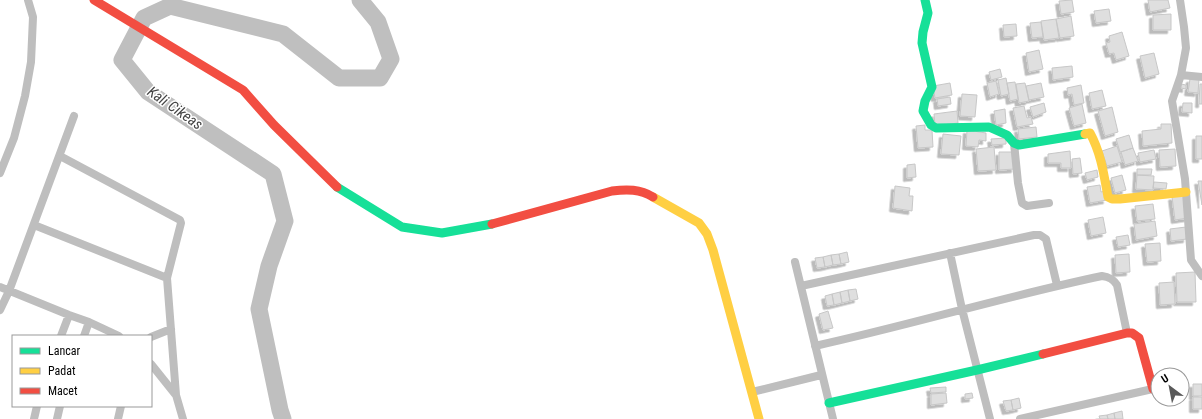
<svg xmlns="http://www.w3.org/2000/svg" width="1202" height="419" font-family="'Roboto Condensed',sans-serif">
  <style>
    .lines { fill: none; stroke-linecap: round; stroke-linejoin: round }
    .river { stroke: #bfbfbf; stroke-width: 17 }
    .building { fill: #dfdfdf; stroke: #c7c7c7; filter: url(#shadow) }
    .street { stroke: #bebebe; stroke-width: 8 }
    .fast { stroke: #16e098; stroke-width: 9 }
    .slow { stroke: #ffcf43; stroke-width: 9 }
    .jam { stroke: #f24e42; stroke-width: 9 }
    .labels { text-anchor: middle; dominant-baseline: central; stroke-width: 3; stroke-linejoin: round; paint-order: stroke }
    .water-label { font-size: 15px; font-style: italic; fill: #444; stroke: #fff }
  </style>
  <defs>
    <filter id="shadow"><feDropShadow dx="-3.5" dy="3.5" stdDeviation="0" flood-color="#0004"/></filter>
  </defs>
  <rect width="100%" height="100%" fill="#fff"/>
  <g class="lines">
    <path class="river" d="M283 419 280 410 259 309 269 266 285 221 273 174 148 92 122 60 144 18 170 6 283 34 339 78H380L391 59 378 22 360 0"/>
  </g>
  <path class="building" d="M1072 0 1074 12 1061 14 1059 1Z
    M1148 0H1168L1170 8 1150 12Z
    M1109 9 1111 21 1096 23 1094 11Z
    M1171 14V30H1153V15Z
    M1071 16 1074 36 1060 38 1056 19Z
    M1056 19 1059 38 1044 40 1041 21Z
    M1041 22 1043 37 1032 38 1030 23Z
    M1016 24 1017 36 1004 37 1003 25Z
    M1122 32 1129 56 1116 60 1114 53 1109 54 1106 43 1110 42 1109 36Z
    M1039 50 1043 69 1029 72 1026 53Z
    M1154 53 1159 74 1145 78 1140 56Z
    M1072 66 1073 77 1053 80 1052 68Z
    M1000 69 1002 77 991 80 989 72Z
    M1006 78 1009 94 1001 96 998 80Z
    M1190 79H1199L1198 93 1188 92Z
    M996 81 999 94 990 97 987 83Z
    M1015 82 1018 99 1010 101 1007 83Z
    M950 83 952 95 935 98 933 86Z
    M1025 83 1029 101 1019 103 1016 84Z
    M1041 83 1044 97 1029 100 1026 86Z
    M1181 84 1186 85V89L1181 88Z
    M1200 84H1202V104H1199Z
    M1081 85 1084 103 1074 105 1072 94 1068 95 1067 88Z
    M1102 90 1106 106 1092 109 1089 93Z
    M962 94 977 95 975 117 960 116Z
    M950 97 951 104 938 106 937 99Z
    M1044 103 1046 112 1033 117 1030 107Z
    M1183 103H1192V113L1182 112Z
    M1082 104 1086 123 1074 126 1069 108Z
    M1024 106 1027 118 1031 117 1033 124 1017 127 1013 108Z
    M1112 107 1118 132 1105 136 1098 111Z
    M1005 109 1006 123 996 125 994 111Z
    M957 111 958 123 935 126 934 114Z
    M1161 124H1171L1172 143 1143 146 1142 131 1161 129Z
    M925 125V130H932L933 147 918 148 916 126Z
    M1036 127 1037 137 1019 139 1018 129Z
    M967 130 986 133V141L979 140 978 147 966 146Z
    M943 134 961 136 959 155 941 154Z
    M1129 135 1133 148 1120 152 1116 139Z
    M1196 136H1202V159H1196Z
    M1006 138V144L992 145 991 139Z
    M1117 146 1122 162 1107 166 1102 151Z
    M994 147 996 170 978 171 976 149Z
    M1133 148 1138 161 1125 165 1121 152Z
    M1175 149 1176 166 1160 167 1159 150Z
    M1154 150 1156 159 1140 162 1138 153Z
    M1070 151 1071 168H1061V163H1048V154Z
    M999 152H1014L1015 169 999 170Z
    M1080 158 1082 173 1073 174 1072 159Z
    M915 164 916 177 907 178V165Z
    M1137 169H1152L1151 175H1137Z
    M1097 170 1098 177 1087 180 1085 173Z
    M1122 175 1126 190 1115 193 1111 178Z
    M1137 175 1154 176 1153 190 1136 189Z
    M1198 181H1202V205Z
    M1154 182 1167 183 1166 189 1153 188Z
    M1100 185 1101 192 1105 191 1107 200 1090 203 1087 187Z
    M895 186 910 188 909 196H913L912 211 893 208Z
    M1185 195 1188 218 1175 220 1172 197Z
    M1153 204 1155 219 1137 221 1135 206Z
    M1103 217 1106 233 1091 236 1088 220Z
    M1155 221 1157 236 1136 240 1134 224Z
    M1186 227 1187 239 1171 241 1170 229Z
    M1128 235 1130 245 1118 247 1116 237Z
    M1160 243 1161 261 1147 262 1145 244Z
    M847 252 849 262 841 264 839 254Z
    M839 254 841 264 833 265 831 255Z
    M1129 254 1130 272 1116 273 1115 255Z
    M831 255 833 265 825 267 823 257Z
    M823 257 825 267 817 268 815 258Z
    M1195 272 1196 302H1177L1176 273Z
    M1174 282 1175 304 1160 305 1159 283Z
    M856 289 858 299 850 301 848 290Z
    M848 290 850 301 842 303 840 292Z
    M840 292 842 303 834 305 832 294Z
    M832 294 834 305 827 306 825 296Z
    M828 311 833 328 823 330 819 314Z
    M1193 384H1202V396H1193Z
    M946 387V392L931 393 930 388Z
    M946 393 947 403 931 405V394Z
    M972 393 973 398 965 399V394Z
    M1193 397H1202V409H1193Z
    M1019 398 1021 408 1013 410 1011 400Z
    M1011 400 1013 410 1006 411 1003 401Z
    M1122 411 1123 419H1115L1114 413Z
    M1114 413 1115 419H1108L1107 415Z
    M1107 415 1108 419H1100L1099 416Z"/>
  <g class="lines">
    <path class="street" d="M1180 0 1184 27 1186 48 1181 75 1172 101 1185 179 1191 260 1202 276
      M1181 75 1202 77
      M1014 143 1018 183 1022 203 1027 206 1049 203
      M60 156 180 220 181 223 167 278 176 395 183 419
      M0 173 14 138 25 96 31 62 33 17 28 0
      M34 225 167 278
      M950 253 962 309 990 419
      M795 262 833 419
      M801 286 1034 235H1040L1046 239 1057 285
      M0 287 69 315 89 322 119 336
      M0 310 9 291 74 116
      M61 336 69 315
      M84 336 89 322
      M151 337 171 329
      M815 346C911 325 1006 296 1102 276 1109 277 1113 279 1117 285L1127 333
      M151 364 175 394
      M752 392 821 375
      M34 419 37 406
      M57 419 60 406
      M118 419 121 406
      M1020 419 1157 388"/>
    <path class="fast" d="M925 0 928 13 923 32 922 43 932 87 925 101 923 111 931 125 936 128 989 127 1007 135 1014 143 1019 145 1085 134
      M337 187 402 227 442 233 492 224
      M829 403 977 370 1043 354"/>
    <path class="slow" d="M1085 134 1090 133C1101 153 1104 175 1108 197L1112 199H1120L1186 192
      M653 197 699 223 707 234 713 250 759 419"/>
    <path class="jam" d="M94 0 243 90 274 125 337 187
      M492 224 612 191C627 189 640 189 653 197
      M1043 354 1127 333H1132L1139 338 1153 389"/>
  </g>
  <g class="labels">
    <g class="water-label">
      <text transform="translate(175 108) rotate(35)">Kali Cikeas</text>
    </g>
  </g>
  <rect x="12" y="335" width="140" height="72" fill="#ffffff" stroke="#999999"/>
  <rect x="20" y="348" width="20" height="6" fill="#16e098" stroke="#999999"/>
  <text x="48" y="355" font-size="12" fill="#000000">Lancar</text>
  <rect x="20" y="368" width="20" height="6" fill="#ffcf43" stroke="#999999"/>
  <text x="48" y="375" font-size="12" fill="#000000">Padat</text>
  <rect x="20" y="388" width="20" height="6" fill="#f24e42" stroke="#999999"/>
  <text x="48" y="395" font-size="12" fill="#000000">Macet</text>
  <g transform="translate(1170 387) rotate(328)"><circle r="19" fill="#ffffff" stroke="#999999"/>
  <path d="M0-3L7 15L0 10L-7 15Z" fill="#595959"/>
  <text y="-6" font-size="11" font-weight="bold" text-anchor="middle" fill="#000000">U</text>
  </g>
</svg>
